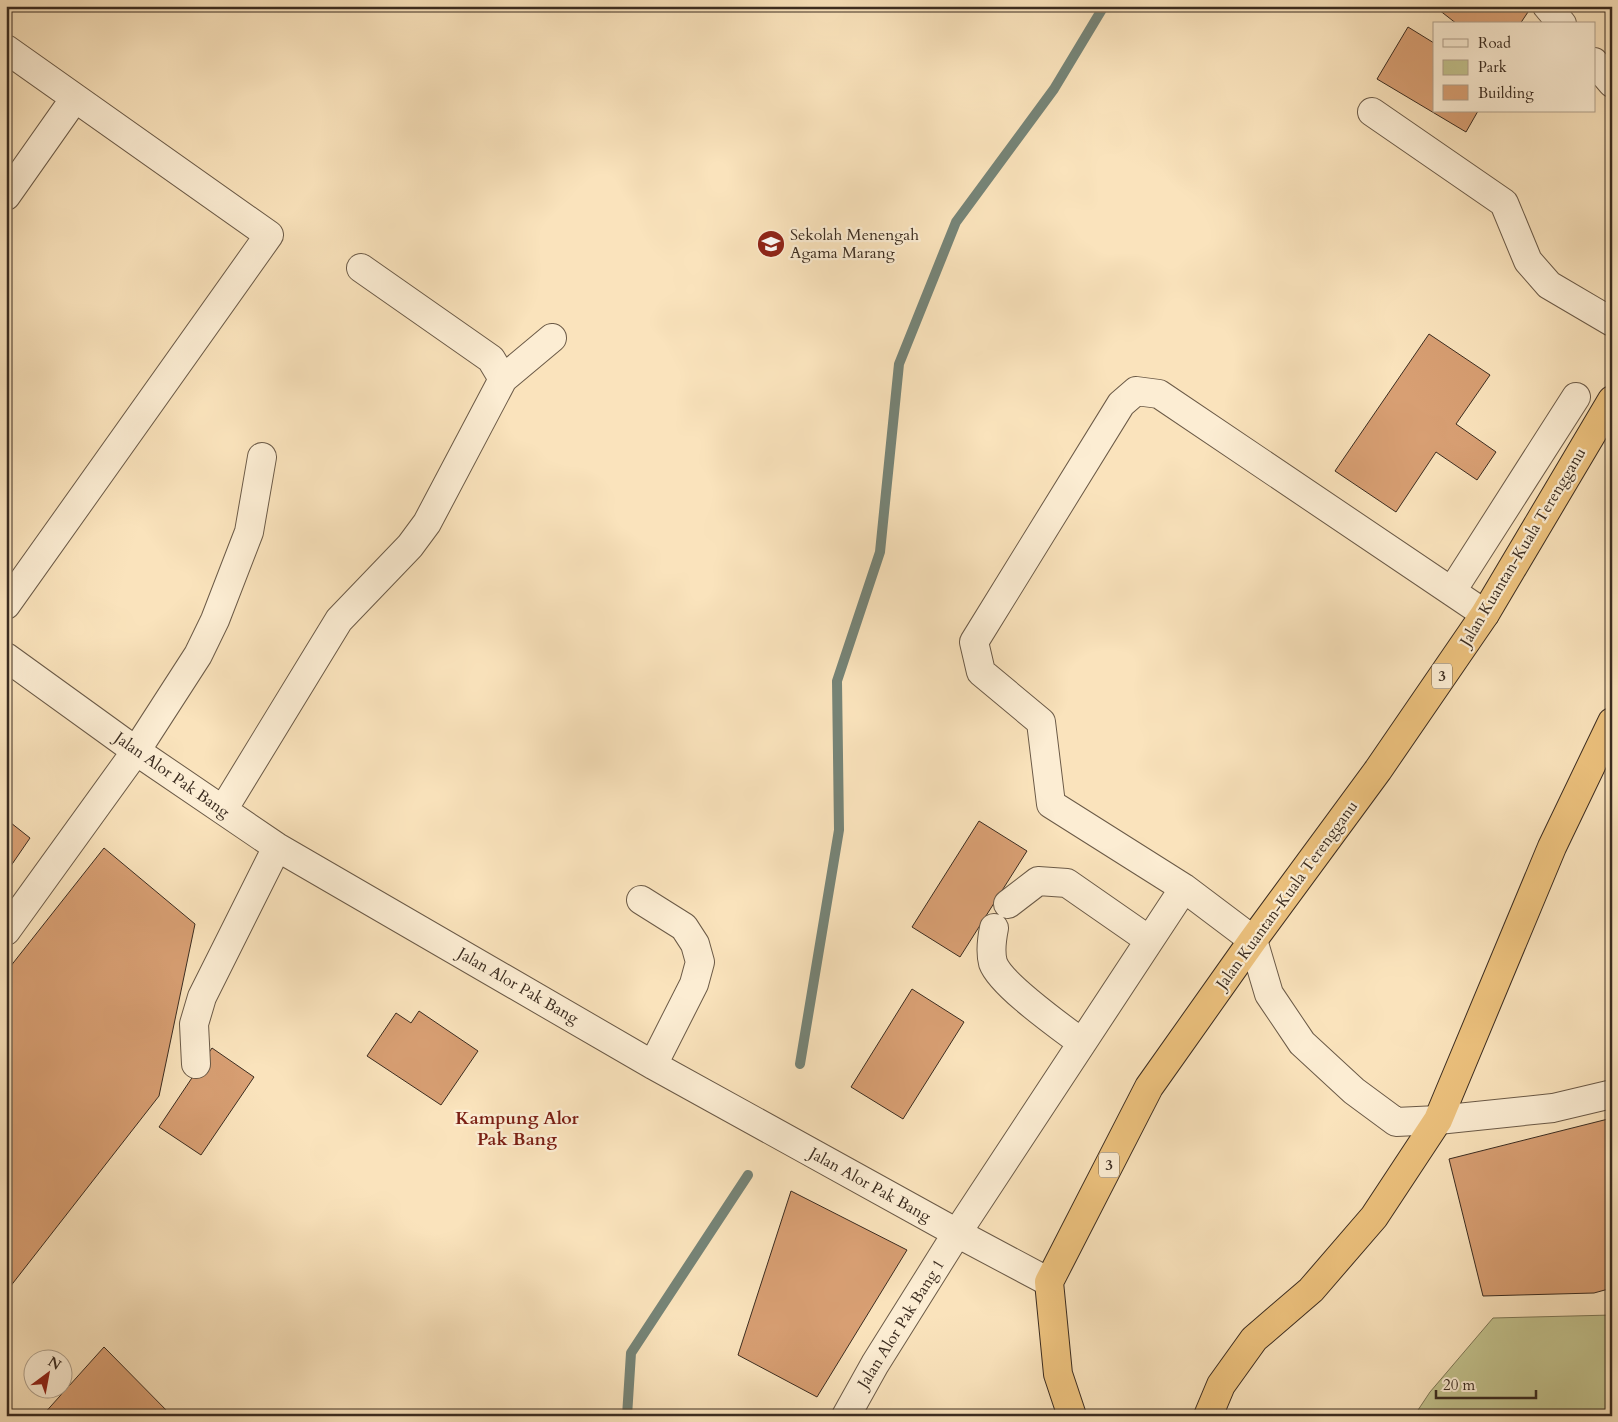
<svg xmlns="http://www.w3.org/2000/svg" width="1618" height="1422" font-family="Cardo,serif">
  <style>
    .green { fill: #c2c28d; stroke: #7e7756 }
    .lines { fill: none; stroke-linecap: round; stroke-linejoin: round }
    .stream { stroke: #768477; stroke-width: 10 }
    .building { fill: #d89f73; stroke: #3b2c20 }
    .minor-casing { stroke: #6b5a47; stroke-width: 30 }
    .highway-casing { stroke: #3b2c20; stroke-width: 30 }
    .minor { stroke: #fcedd3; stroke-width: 28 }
    .highway { stroke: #edc27e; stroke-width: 28 }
    .labels { text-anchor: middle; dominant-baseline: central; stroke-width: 4.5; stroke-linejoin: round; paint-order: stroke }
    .shield { fill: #fcedd3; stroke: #756656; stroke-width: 1 }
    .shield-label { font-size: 15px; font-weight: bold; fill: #3b2c20 }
    .poi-label { font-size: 16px; fill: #3b2c20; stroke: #fcedd3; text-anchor: start }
    .street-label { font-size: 16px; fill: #3b2c20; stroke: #fcedd3 }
    .neighbourhood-label { font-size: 18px; font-weight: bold; fill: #7a1f14; stroke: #fcedd3 }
  </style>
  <rect width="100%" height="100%" fill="#fae3bc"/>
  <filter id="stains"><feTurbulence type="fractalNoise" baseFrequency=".004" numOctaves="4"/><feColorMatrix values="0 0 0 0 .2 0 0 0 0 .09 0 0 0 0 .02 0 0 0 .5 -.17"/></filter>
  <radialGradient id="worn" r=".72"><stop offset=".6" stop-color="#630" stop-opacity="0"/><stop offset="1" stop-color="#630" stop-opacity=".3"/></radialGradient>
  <path class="green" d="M1612 1315V1416H1414L1430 1392 1493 1318Z"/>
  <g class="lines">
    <path class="stream" d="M800 1064 839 830 837 681 880 552 899 364 956 222 1054 89 1104 6
      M627 1416 631 1353 748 1175"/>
  </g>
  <path class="building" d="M1434 6H1521L1528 12 1520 24H1457Z
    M1408 27 1434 43V111H1478L1466 132 1377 79Z
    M1429 334 1490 375 1456 424 1496 452 1477 480 1436 452 1396 512 1335 471Z
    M6 819 30 838 6 873Z
    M979 821 1027 851 960 957 912 927Z
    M104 848 195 924 159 1096 6 1292V972Z
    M912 989 964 1022 903 1119 851 1087Z
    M419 1011 478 1051 441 1105 367 1056 396 1013 411 1023Z
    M212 1048 254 1077 201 1155 159 1127Z
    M1612 1118V1288L1594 1293 1483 1296 1449 1159Z
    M791 1191 907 1250 817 1397 738 1355Z
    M104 1347 172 1416H42Z"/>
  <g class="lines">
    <defs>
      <path id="minor" d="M1547 6 1562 24
        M6 49 269 235 6 605
        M1594 62 1612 83
        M1372 112 1504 203 1528 261 1549 285 1612 322
        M6 196 75 98
        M503 379 552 338
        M1452 591 1576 397
        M1485 614 1159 394 1136 391 1121 404 974 642 981 672 1041 722 1051 804 1184 888 1253 940 1269 994 1302 1043 1354 1091 1396 1122 1438 1120 1553 1108 1612 1094
        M6 657 136 751 277 847 653 1065 957 1233 1049 1282
        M223 810 339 620 410 546 427 523 503 379 491 359 361 268
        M641 900 684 927 695 944 700 962 694 984 653 1065
        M1008 904 1038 881 1067 883 1149 940
        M994 928C992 938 990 952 993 963 1001 985 1061 1027 1082 1043
        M6 931 136 751 198 655 215 620 249 532 262 457
        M196 1064 194 1024 202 997 277 847
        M846 1416 875 1364 957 1233 1184 888"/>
      <path id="highway" d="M1072 1416 1058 1374 1049 1282 1149 1087 1253 940 1378 770 1485 614 1612 400
        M1208 1416 1221 1385 1254 1339 1311 1290 1374 1217 1438 1120 1552 847 1612 722"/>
    </defs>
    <use href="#minor" class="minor-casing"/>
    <use href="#highway" class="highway-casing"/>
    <use href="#minor" class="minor"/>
    <use href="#highway" class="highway"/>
  </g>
  <defs>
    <symbol id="school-disc" viewBox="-11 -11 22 22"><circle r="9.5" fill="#8f2418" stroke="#fcedd3"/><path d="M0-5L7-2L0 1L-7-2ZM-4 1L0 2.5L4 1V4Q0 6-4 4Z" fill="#fff"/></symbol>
  </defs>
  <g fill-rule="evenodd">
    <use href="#school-disc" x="755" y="228" width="32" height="32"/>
  </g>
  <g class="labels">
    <g class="shield">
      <rect x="1432" y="663.5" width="20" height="25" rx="4"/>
      <rect x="1099" y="1152.5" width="20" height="25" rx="4"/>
    </g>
    <g class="shield-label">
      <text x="1442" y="676">3</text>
      <text x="1109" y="1165">3</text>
    </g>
    <g class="poi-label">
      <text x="790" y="235">Sekolah Menengah<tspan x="790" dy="18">Agama Marang</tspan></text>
    </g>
    <g class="street-label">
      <text transform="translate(1523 547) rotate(-59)">Jalan Kuantan-Kuala Terengganu</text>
      <text transform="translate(172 775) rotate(35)">Jalan Alor Pak Bang</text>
      <text transform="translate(1287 895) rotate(-54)">Jalan Kuantan-Kuala Terengganu</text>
      <text transform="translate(518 986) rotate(30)">Jalan Alor Pak Bang</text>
      <text transform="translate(870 1185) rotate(29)">Jalan Alor Pak Bang</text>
      <text transform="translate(901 1324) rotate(-58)">Jalan Alor Pak Bang 1</text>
    </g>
    <g class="neighbourhood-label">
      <text x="517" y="1118">Kampung Alor<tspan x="517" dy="21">Pak Bang</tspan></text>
    </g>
  </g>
  <rect width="1618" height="1422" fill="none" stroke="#fae3bc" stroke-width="25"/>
  <rect x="8" y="8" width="1603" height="1407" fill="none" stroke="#3b2c20" stroke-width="2.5"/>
  <rect x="12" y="12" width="1593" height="1397" fill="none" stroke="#3b2c20"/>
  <rect x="1433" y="22" width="162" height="90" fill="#fcedd3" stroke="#afa08b"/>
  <rect x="1443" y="39" width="25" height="8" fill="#fcedd3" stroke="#afa08b"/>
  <text x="1478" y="48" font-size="15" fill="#3b2c20">Road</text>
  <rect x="1443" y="60" width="25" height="15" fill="#c2c28d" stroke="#afa08b"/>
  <text x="1478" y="72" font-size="15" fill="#3b2c20">Park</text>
  <rect x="1443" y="85" width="25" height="15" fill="#d89f73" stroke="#afa08b"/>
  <text x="1478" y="98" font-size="15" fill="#3b2c20">Building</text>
  <g transform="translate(48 1374) rotate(32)"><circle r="24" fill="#fcedd3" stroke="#afa08b"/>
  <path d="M0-4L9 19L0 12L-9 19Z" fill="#8f2418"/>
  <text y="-8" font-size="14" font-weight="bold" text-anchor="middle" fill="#3b2c20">N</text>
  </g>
  <path d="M1436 1390v8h100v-8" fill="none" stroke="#3b2c20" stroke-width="2.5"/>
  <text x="1443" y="1390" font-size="15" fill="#3b2c20" stroke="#fcedd3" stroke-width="4" paint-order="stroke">20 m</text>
  <rect width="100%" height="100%" filter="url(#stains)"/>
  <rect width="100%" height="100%" fill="url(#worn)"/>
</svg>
